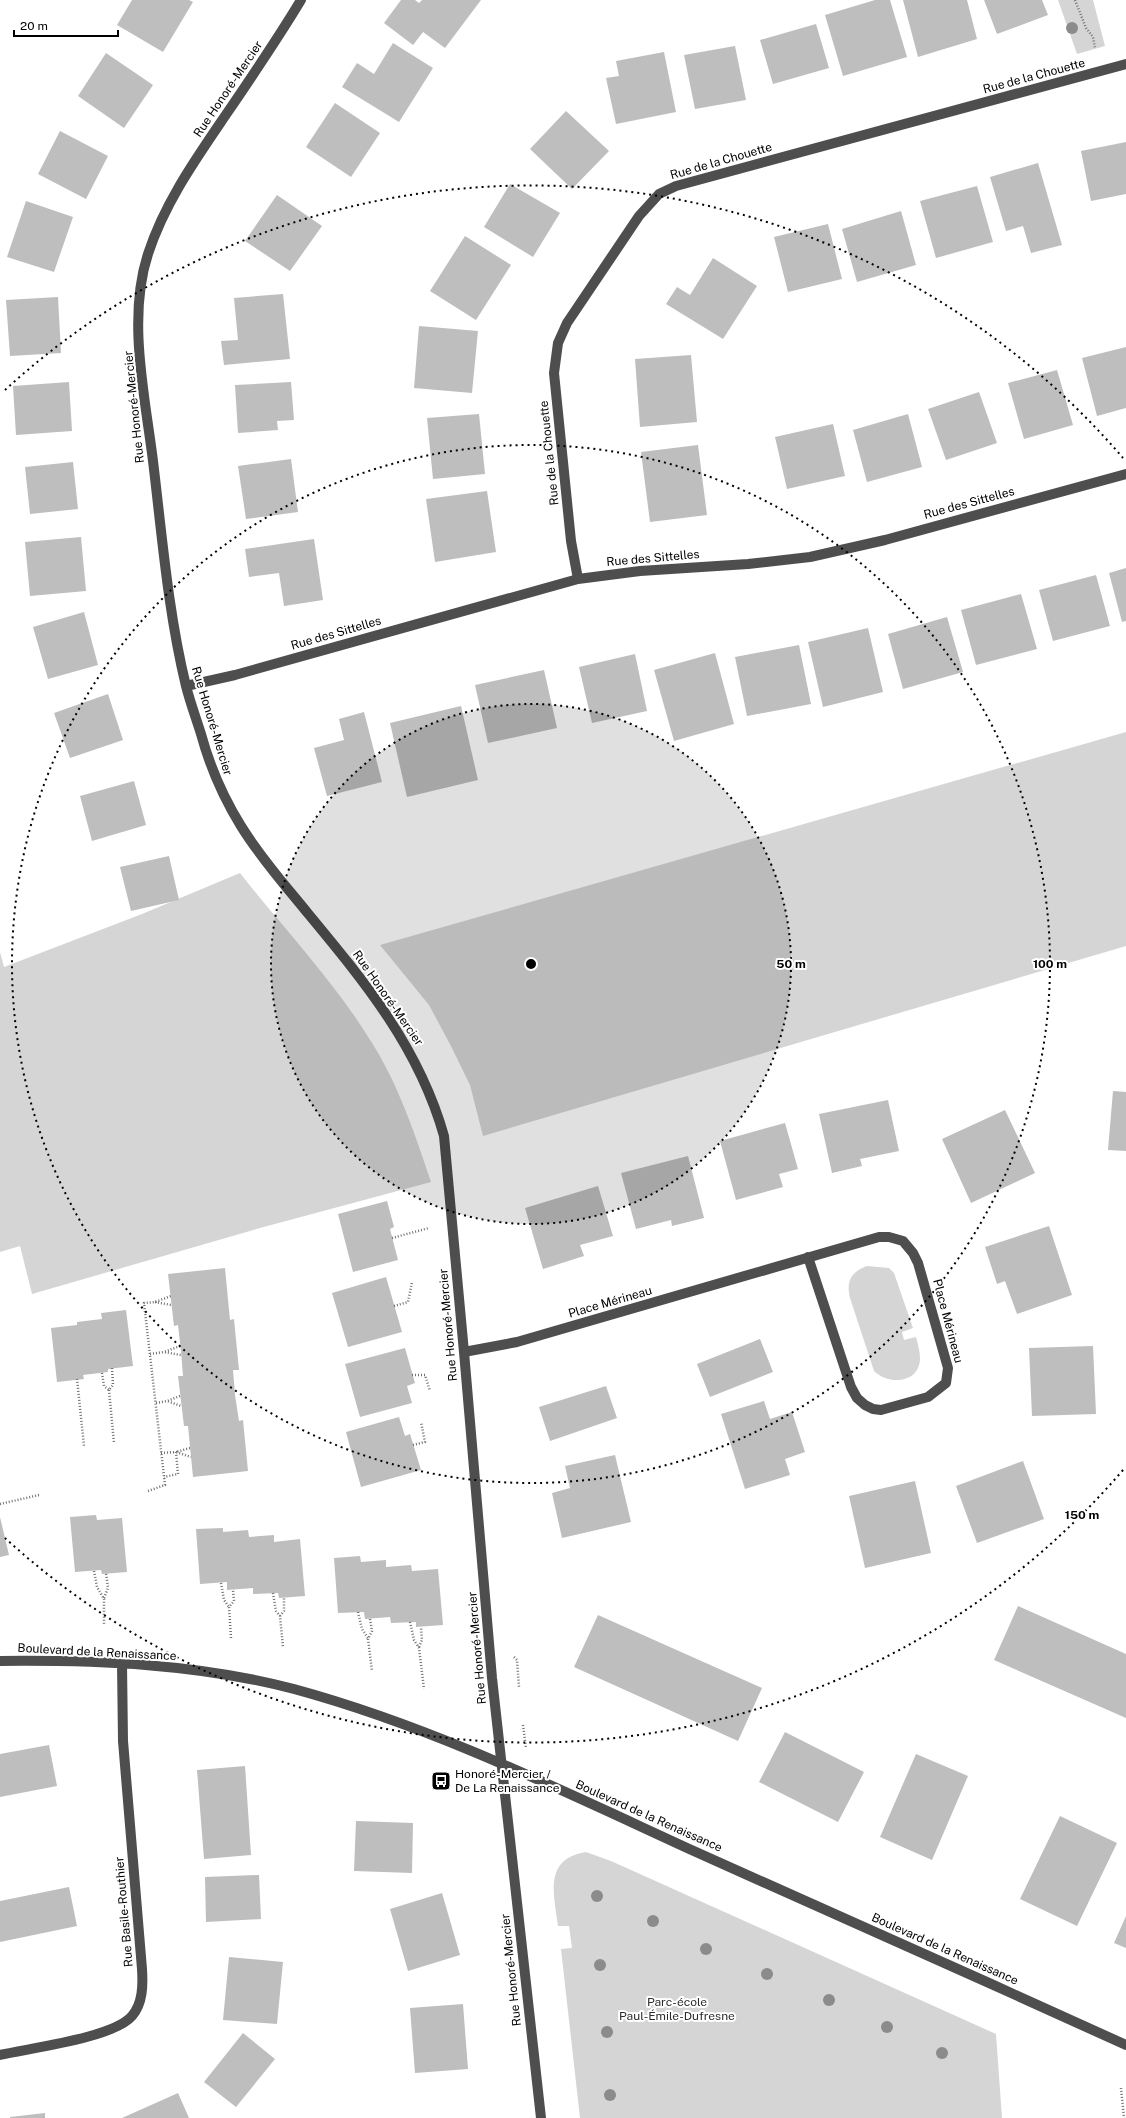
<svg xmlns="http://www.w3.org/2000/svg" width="1126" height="2118" font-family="'Public Sans',sans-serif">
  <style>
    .green { fill: #d5d5d5 }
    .building { fill: #bebebe }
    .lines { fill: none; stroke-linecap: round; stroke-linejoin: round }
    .path { stroke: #707070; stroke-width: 2.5; stroke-dasharray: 1 2; stroke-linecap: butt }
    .minor { stroke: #4e4e4e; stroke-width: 10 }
    .tree { fill: #8b8b8b }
    .ring { fill: none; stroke: #000; stroke-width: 2; stroke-dasharray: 2 4 }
    .labels { text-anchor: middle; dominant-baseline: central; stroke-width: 4; stroke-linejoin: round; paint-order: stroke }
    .street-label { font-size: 12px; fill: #000; stroke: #fff }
    .poi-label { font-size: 12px; fill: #000; stroke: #fff; text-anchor: start }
    .park-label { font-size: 12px; fill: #2c2c2c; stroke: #fff }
    .centre { fill: #000; stroke: #fff; stroke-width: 2 }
    .ring-label { font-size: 12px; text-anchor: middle; font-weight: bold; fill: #000; stroke: #fff; stroke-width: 4; stroke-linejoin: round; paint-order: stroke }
  </style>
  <rect width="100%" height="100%" fill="#fff"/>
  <path class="green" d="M1058 0H1093L1105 46 1077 54Z
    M1126 732V946L483 1136 470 1085 451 1046 429 1005 380 945Z
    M240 873C284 929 335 982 372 1043 399 1086 415 1134 431 1182L260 1228 32 1294 20 1246 0 1252V952L4 967 142 914Z
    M867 1266 889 1268 894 1273 913 1328 902 1332 904 1340 916 1337C918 1344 920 1352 920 1359 919 1384 888 1385 874 1371L850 1298C846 1281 851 1272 867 1266Z
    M586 1852 611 1861 996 2034 1002 2118H580L561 1949 572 1948 569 1926H558C554 1895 543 1859 586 1852Z"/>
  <path class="building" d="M132 0H189L193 2 163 52 117 25Z
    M401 0H415L419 3 422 0H481L445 48 423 32 413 45 384 23Z
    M875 0H890L907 57 843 76 825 15Z
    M903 0H967L977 39 918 57Z
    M984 0H1042L1048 15 997 34Z
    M816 24 829 68 773 84 760 40Z
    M393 43 433 68 399 122 342 87 357 63 374 74Z
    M735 46 746 100 695 109 684 55Z
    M664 52 676 112 616 124 606 78 619 76 616 61Z
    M106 53 153 85 124 128 78 96Z
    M335 103 380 133 351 177 306 147Z
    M566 111 609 151 572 189 530 149Z
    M60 131 108 156 86 199 38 174Z
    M1126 142V194L1091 201 1081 151Z
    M1038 163 1062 245 1031 253 1023 226 1006 231 990 177Z
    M510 184 560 213 533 257 484 227Z
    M977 186 993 242 936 258 920 201Z
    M277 195 322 226 290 271 245 241Z
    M26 201 73 217 54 272 7 257Z
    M901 211 916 265 857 282 842 229Z
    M828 224 842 279 788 292 774 237Z
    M465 236 511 265 476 320 430 291Z
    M713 258 757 286 723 339 666 304 677 287 690 295Z
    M283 294 290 359 224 365 221 341 238 340 234 298Z
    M58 297 61 353 10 356 6 300Z
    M419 326 478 331 472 393 414 388Z
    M1126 347V408L1097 416 1082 358Z
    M691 355 697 422 640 427 635 359Z
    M1057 370 1073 425 1024 439 1008 383Z
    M69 382 72 431 16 435 13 386Z
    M291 382 294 420 277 421 278 430 238 433 235 385Z
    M979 392 997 443 946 460 928 409Z
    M479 414 485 474 433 479 427 418Z
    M908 414 922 467 867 482 853 430Z
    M833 424 845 476 787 489 775 437Z
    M698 445 707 515 650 522 641 452Z
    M291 459 298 512 246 519 238 466Z
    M73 462 78 509 30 514 25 467Z
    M487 491 496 552 435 562 426 499Z
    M81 537 86 591 30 596 25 542Z
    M314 539 323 600 284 606 279 573 249 577 245 549Z
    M1126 568V621L1122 622 1109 573Z
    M1096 575 1110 626 1053 641 1039 590Z
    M1021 594 1037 649 976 665 961 610Z
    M84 612 98 665 48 679 33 627Z
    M947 617 963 672 903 689 888 634Z
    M868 628 883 692 823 707 808 642Z
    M799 645 811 704 747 716 735 657Z
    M715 653 734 724 674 741 654 670Z
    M635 654 647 711 592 723 579 667Z
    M544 670 557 728 488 743 475 685Z
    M108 694 123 740 70 758 54 713Z
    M461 706 478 780 407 797 390 723Z
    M364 712 382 782 327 796 314 748 344 740 339 719Z
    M134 781 146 825 92 841 80 796Z
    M169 856 179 900 131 911 120 867Z
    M1113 1091 1126 1092V1151L1108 1150Z
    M888 1100 899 1151 860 1159 862 1166 832 1173 819 1114Z
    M1005 1110 1035 1173 971 1203 942 1139Z
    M785 1123 798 1169 779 1174 783 1187 736 1200 720 1141Z
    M688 1156 704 1218 672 1226 671 1220 636 1229 621 1173Z
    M598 1186 613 1236 580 1245 584 1256 543 1269 525 1208Z
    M387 1201 394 1227 390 1229 398 1260 353 1272 338 1214Z
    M1049 1226 1072 1295 1017 1314 1005 1281 997 1284 985 1247Z
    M225 1268 230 1320 234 1319 239 1370H233L235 1395 239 1421 243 1420 248 1471 193 1477 188 1426H184L178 1376H183L181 1351 178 1325 174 1326 168 1274Z
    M386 1277 402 1332 348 1347 332 1293Z
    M126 1310 133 1366 108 1369V1372L83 1375 84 1379 57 1382 51 1328 77 1325V1322L102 1319 101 1313Z
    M760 1339 773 1372 710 1397 697 1364Z
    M1093 1346 1096 1414 1032 1416 1029 1348Z
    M405 1348 415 1383 407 1386 412 1403 360 1417 345 1364Z
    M606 1386 617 1418 550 1441 539 1407Z
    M764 1401 770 1419 792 1412 805 1452 785 1459 790 1475 745 1489 721 1414Z
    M399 1417 405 1436 410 1434 421 1470 361 1487 346 1432Z
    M615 1455 631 1522 562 1538 552 1493 570 1488 565 1466Z
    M1023 1461 1044 1519 977 1543 956 1486Z
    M915 1481 931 1553 865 1568 849 1496Z
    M96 1515 97 1520 122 1518 127 1572 102 1574 101 1570 75 1572 70 1517Z
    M0 1517 9 1555 0 1557Z
    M223 1528V1532L248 1530 249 1537 274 1535V1542L300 1539 305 1596 279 1598 278 1593 253 1594V1588L227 1590V1582L200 1584 196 1529Z
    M360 1556 361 1562 386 1560V1567L411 1565 412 1571 438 1569 443 1625 416 1627V1622L391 1623 390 1617 365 1619 364 1612 338 1613 334 1558Z
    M1018 1606 1126 1654V1718L994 1660Z
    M598 1615 762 1688 738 1741 574 1667Z
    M785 1732 864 1772 838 1822 759 1782Z
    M49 1745 57 1786 0 1797V1754Z
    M916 1754 968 1776 932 1860 880 1837Z
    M245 1766 251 1855 204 1859 197 1770Z
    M1060 1816 1117 1843 1077 1926 1020 1899Z
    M356 1821 413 1823 412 1873 354 1871Z
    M259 1875 261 1919 206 1922 205 1877Z
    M69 1887 77 1926 0 1942V1901Z
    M442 1893 460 1955 408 1971 390 1909Z
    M1126 1916V1948L1114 1943Z
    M229 1957 283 1962 277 2024 223 2020Z
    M463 2004 468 2069 415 2073 410 2008Z
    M243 2033 275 2059 236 2107 204 2082Z
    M178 2093 189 2118H122Z
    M45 2113V2118H10V2117Z"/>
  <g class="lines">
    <path class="path" d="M1075 0 1086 28 1093 37 1095 48
      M392 1238 429 1228
      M155 1302 171 1305
      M394 1306 408 1302 412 1282
      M180 1346 164 1352 181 1355
      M150 1354 164 1352
      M102 1373 104 1386 109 1390 113 1385 112 1368
      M412 1375H425L430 1391
      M77 1379 84 1446
      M109 1390 114 1443
      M180 1396 167 1401 181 1406
      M156 1403 167 1401
      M413 1445 425 1442 421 1422
      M190 1448 176 1452 191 1457
      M161 1453 176 1452 178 1474 164 1477
      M148 1491 165 1485 144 1303 155 1302 171 1296
      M0 1504 39 1495
      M94 1571 97 1587 104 1599V1624
      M221 1583 224 1600 229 1607
      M273 1593 276 1611 280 1616 283 1647
      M104 1598 108 1588 106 1573
      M358 1612 362 1629 368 1638
      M280 1616 284 1611V1598
      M370 1619 372 1631 368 1639 372 1671
      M410 1622 414 1640 419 1648 424 1689
      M231 1638 229 1607 234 1601 233 1590
      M419 1647 422 1640 421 1627
      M514 1657 517 1660 519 1687
      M523 1725 526 1748
      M1121 2088 1124 2118"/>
    <path class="minor" d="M301 0C277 40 251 78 225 116 195 160 164 204 148 254 127 318 145 396 153 461 162 535 168 612 186 686 190 702 196 718 201 734 210 767 223 797 241 826 260 857 284 884 306 911 364 981 419 1047 444 1136L464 1352 492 1678 541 2118
      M578 579 571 541 554 373 558 343 567 323 639 216 659 194 676 186 1126 64
      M186 686 235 675 578 579 640 571 748 564 810 557 885 540 1126 474
      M464 1352 517 1342 879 1237H889L903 1241 913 1253 918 1263 948 1368 946 1383 928 1397 881 1410 873 1409 865 1405 857 1398 851 1387 808 1257
      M0 1661C98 1660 199 1664 294 1689 434 1727 565 1792 696 1852 840 1916 983 1980 1126 2045
      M0 2055C30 2048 113 2038 132 2016 143 2003 143 1985 142 1969L123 1741 122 1664"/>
  </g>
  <g class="tree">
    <circle cx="1072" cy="28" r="6"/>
    <circle cx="597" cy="1896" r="6"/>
    <circle cx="653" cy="1921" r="6"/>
    <circle cx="706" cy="1949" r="6"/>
    <circle cx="600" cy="1965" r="6"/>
    <circle cx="767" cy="1974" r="6"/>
    <circle cx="829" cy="2000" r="6"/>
    <circle cx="887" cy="2027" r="6"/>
    <circle cx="607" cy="2032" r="6"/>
    <circle cx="942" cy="2053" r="6"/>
    <circle cx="610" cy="2095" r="6"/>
  </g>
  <circle cx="531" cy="964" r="260" fill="#000" fill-opacity=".12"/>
  <g class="ring">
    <circle cx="531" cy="964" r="260"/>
    <circle cx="531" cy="964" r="519"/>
    <path d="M1123 1470A779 779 0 0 1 5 1538M5 390A779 779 0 0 1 1123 458"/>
  </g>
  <defs>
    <symbol id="bus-square" viewBox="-11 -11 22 22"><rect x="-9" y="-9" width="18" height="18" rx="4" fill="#000" stroke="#fff"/><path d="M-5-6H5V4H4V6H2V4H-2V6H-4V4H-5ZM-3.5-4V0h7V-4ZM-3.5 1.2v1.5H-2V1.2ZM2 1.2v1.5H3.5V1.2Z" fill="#fff"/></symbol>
  </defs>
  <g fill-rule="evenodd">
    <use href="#bus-square" x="430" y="1770" width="22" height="22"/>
  </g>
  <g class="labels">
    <g class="street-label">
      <text transform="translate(1034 76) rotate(-15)">Rue de la Chouette</text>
      <text transform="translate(228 89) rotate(-56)">Rue Honoré-Mercier</text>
      <text transform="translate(721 161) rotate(-16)">Rue de la Chouette</text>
      <text transform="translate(134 407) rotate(-96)">Rue Honoré-Mercier</text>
      <text transform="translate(549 453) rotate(-96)">Rue de la Chouette</text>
      <text transform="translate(969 503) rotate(-15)">Rue des Sittelles</text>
      <text transform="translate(653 558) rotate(-5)">Rue des Sittelles</text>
      <text transform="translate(336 633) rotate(-16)">Rue des Sittelles</text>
      <text transform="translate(212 721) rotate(73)">Rue Honoré-Mercier</text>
      <text transform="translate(388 998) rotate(55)">Rue Honoré-Mercier</text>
      <text transform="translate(610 1302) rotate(-16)">Place Mérineau</text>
      <text transform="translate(948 1321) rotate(75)">Place Mérineau</text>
      <text transform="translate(448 1325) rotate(-95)">Rue Honoré-Mercier</text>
      <text transform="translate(477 1648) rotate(-95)">Rue Honoré-Mercier</text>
      <text transform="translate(97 1652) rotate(3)">Boulevard de la Renaissance</text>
      <text transform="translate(649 1816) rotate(24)">Boulevard de la Renaissance</text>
      <text transform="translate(124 1912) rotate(-95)">Rue Basile-Routhier</text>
      <text transform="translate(945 1949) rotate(24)">Boulevard de la Renaissance</text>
      <text transform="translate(511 1970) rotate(-96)">Rue Honoré-Mercier</text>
    </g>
    <g class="poi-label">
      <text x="455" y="1774">Honoré-Mercier /<tspan x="455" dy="14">De La Renaissance</tspan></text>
    </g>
    <g class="park-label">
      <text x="677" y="2002">Parc-école<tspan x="677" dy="14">Paul-Émile-Dufresne</tspan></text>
    </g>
  </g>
  <circle cx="531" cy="964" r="6" class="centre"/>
  <g class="ring-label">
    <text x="791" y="968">50 m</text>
    <text x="1050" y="968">100 m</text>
    <text x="1082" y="1519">150 m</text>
  </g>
  <path d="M14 30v6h104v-6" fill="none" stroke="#000000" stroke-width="2"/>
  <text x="20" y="30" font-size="12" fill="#000000" stroke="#ffffff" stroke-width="3" paint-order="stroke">20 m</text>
</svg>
